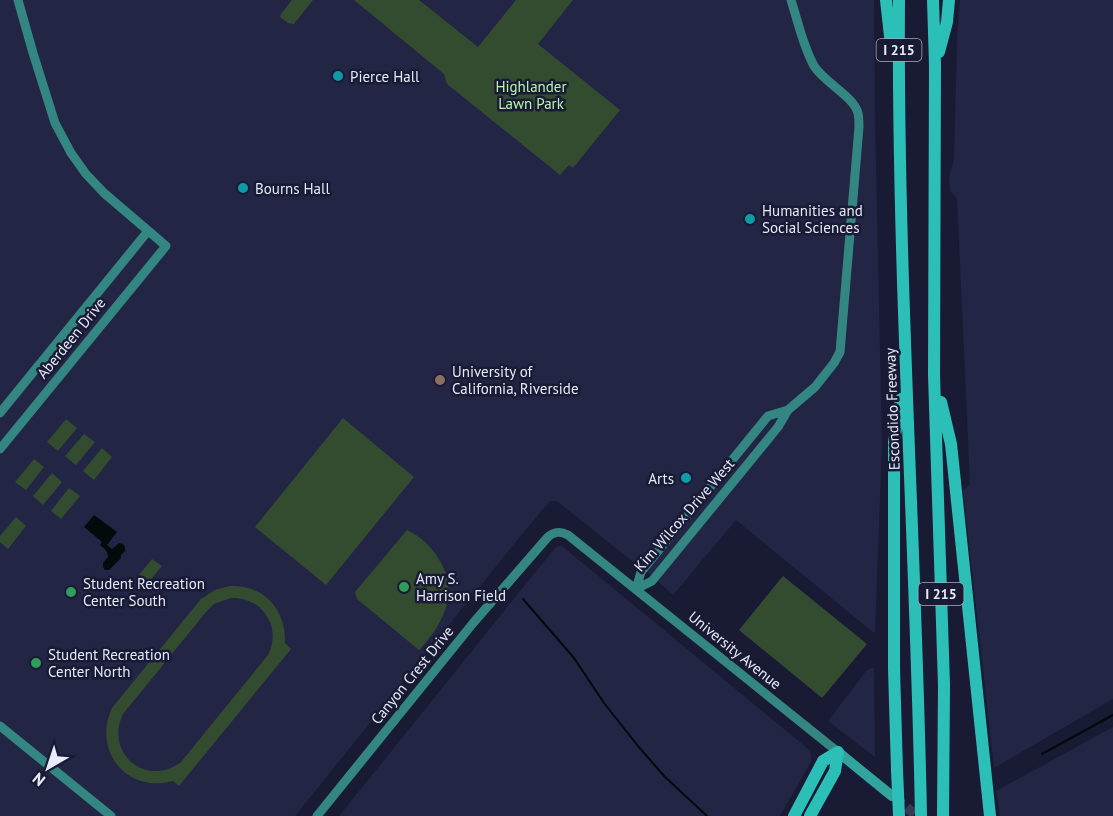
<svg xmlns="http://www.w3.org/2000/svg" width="1113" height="816" font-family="'PT Sans',sans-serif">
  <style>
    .built { fill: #232544 }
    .green { fill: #334c30; fill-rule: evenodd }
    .water { fill: #020b0b }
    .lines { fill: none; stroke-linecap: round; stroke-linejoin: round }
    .stream { stroke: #020b0b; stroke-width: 2 }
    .primary-tunnel { stroke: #383952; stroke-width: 10; stroke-dasharray: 10 5; stroke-linecap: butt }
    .secondary { stroke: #338682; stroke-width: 9 }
    .primary { stroke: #31a49e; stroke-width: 10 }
    .highway { stroke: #2bbfb8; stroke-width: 12 }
    .highway-bridge { stroke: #2bbfb8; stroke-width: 12 }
    .culture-dot { fill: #0f9aa8; stroke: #191a34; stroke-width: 2 }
    .education-dot { fill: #8d6e63; stroke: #191a34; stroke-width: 2 }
    .leisure-dot { fill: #2e9e5b; stroke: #191a34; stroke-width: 2 }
    .labels { text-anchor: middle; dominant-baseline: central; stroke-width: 5; stroke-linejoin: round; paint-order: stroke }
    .shield { fill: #191a34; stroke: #a9acbf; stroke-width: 1.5 }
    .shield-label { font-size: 14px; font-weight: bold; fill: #e7eafb }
    .poi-label { font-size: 15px; fill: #e7eafb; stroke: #191a34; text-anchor: start }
    .park-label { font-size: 15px; fill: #b8f8ae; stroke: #191a34 }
    .street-label { font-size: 15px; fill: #e7eafb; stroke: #191a34 }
  </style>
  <rect width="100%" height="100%" fill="#191a34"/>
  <path class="built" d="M0 0H874L875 120 882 443 875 632 874 633 736 520 673 595 637 563 633 562 557 501H550L518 539 295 816H0Z
    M960 0H1113V699L994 768 963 490 970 484 957 198 950 191 949 177 954 160 957 42Z
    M558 546H562L807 748 811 754V762L780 816H339L555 548Z
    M874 667 875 757 828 721 866 671Z
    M1113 727V816H1000L996 791Z"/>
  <path class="green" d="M292 0H313L294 24 288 23 280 17 281 14Z
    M354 0H419L478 47 516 0H573L538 44 620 110 573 168 569 165 560 175 447 84 444 74Z
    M343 418 414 477 326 585 255 527Z
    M66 419 77 428 58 451 47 442Z
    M84 434 95 442 76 465 65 456Z
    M102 448 112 457 94 480 83 471Z
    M34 459 44 467 26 490 15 482Z
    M52 473 62 482 43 505 33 496Z
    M69 488 80 496 61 519 51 511Z
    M16 517 26 526 8 549 0 542V536Z
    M407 530C420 536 431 546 438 558 460 591 444 624 419 650L357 599 355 592Z
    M152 559 162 566 148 583 139 575Z
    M783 576 867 644 822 698 739 630Z
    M230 586C264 585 286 609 285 643L291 649 179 786 173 781C127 794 92 751 112 708L201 599 215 590ZM231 598C263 597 282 627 268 655L181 762C147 788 104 754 123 714L206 612 214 604Z"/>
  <path class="water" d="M94 515 117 532 107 545 112 549 119 543 123 544 125 547V551L121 555V558L109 570H105L103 567V563L108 557C108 551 105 549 100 545L102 542 84 527Z"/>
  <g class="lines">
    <path class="stream" d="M523 599 574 658 604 703 638 746 665 777 707 816
      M1042 754 1113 715"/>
    <path class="primary-tunnel" d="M895 798 917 816"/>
    <path class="secondary" d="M0 413 148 231
      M0 449 166 246 104 193 86 174 71 153 55 123 33 53 18 0
      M636 589 652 581 778 427 788 410 815 387 834 363 840 352 859 127C859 123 859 118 858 113 853 96 825 83 814 66 803 46 798 22 791 0
      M636 589 641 572 768 416 788 410
      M0 726 111 816
      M317 816 474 622 547 538C554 531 560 531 568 535L838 752"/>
    <path class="primary" d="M838 752 892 796"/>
    <path class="highway" d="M886 0 892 54
      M899 0C897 272 916 544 921 816
      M933 0 935 65 934 375 944 685 943 816
      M939 52 947 22 949 0
      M941 402 951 444 990 816
      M897 770 894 669V441L901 399
      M794 816 823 761 838 752
      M810 816 835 771 838 752"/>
    <path class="highway-bridge" d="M897 770 899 816"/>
  </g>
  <g class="culture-dot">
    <circle cx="338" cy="76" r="6"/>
    <circle cx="243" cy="188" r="6"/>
    <circle cx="750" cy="219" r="6"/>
    <circle cx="686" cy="478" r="6"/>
  </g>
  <circle class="education-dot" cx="440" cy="380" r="6"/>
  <g class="leisure-dot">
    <circle cx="404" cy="587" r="6"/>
    <circle cx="71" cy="592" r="6"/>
    <circle cx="36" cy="663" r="6"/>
  </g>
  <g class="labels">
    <g class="shield">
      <rect x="876.5" y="39" width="45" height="22" rx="4.5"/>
      <rect x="918.5" y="583" width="45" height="22" rx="4.5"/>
    </g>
    <g class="shield-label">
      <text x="899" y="50">I 215</text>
      <text x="941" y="594">I 215</text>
    </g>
    <g class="poi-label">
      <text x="350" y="76">Pierce Hall</text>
      <text x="255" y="188">Bourns Hall</text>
      <text x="762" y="210">Humanities and<tspan x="762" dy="17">Social Sciences</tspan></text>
      <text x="452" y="371">University of<tspan x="452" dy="17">California, Riverside</tspan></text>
      <text x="674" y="478" text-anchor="end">Arts</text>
      <text x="416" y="578">Amy S.<tspan x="416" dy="17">Harrison Field</tspan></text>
      <text x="83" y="583">Student Recreation<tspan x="83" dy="17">Center South</tspan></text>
      <text x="48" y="654">Student Recreation<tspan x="48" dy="17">Center North</tspan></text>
    </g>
    <g class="park-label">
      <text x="531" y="86">Highlander<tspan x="531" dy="17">Lawn Park</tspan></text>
    </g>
    <g class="street-label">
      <text transform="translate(71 338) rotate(-51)">Aberdeen Drive</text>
      <text transform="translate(892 409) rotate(-92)">Escondido Freeway</text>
      <text transform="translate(684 515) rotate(-49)">Kim Wilcox Drive West</text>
      <text transform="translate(735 650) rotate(39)">University Avenue</text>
      <text transform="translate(412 675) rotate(-51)">Canyon Crest Drive</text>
    </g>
  </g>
  <g transform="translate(48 768) rotate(219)" stroke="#191a34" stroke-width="4.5" paint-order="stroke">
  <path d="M0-4.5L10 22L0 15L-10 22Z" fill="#e7eafb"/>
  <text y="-9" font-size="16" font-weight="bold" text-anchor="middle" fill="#e7eafb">N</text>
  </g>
</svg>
